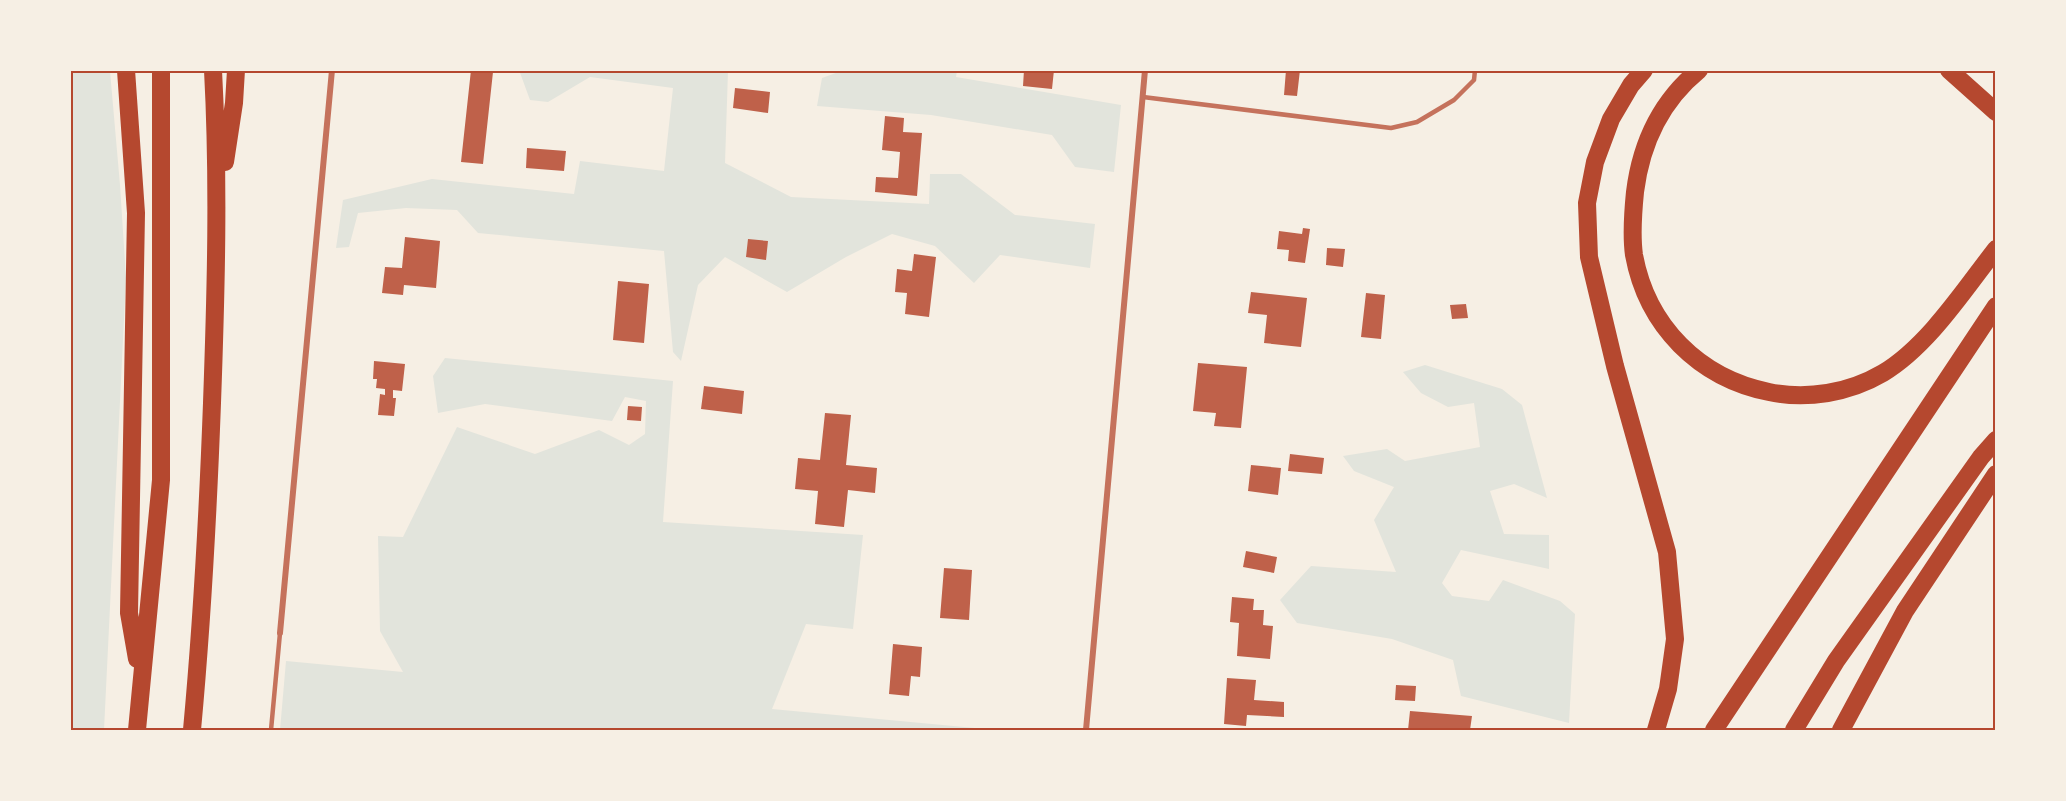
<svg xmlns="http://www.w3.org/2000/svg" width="2066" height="801" font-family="Raleway,sans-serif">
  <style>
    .green { fill: #e2e4dc }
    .building { fill: #bf614a }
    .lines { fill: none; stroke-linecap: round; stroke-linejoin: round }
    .service { stroke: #c5725c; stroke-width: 4.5 }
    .minor { stroke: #c5725c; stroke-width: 6 }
    .motorway { stroke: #b5482f; stroke-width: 18 }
    .neatline { fill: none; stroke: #b5482f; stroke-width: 2 }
  </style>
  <rect width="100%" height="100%" fill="#f6efe4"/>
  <path class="green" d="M519 70 728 71 725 163 791 197 929 204 930 174H961L1015 215 1095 224 1090 268 1000 255 974 283 935 246 892 234 846 257 787 292 725 257 698 285 681 361 673 352 664 251 478 233 457 210 406 208 358 213 349 247 336 248 343 200 432 179 574 194 580 161 664 171 673 88 590 77 548 102 530 100Z
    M844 70 957 71 956 77 1121 105 1114 172 1075 167 1052 135 931 115 817 106 822 78Z
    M70 71H110L120 185 126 278 104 730H71Z
    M445 358 673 381 663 522 863 535 853 629 806 624 772 709 996 730H280L286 661 403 672 380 631 378 536 403 537 457 427 535 454 599 430 629 445 645 434 646 401 625 397 612 421 485 404 438 413 433 376Z
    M1425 365 1502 389 1522 405 1547 498 1514 484 1490 491 1504 534 1549 535V569L1461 550 1442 583 1452 596 1489 601 1503 580 1560 601 1575 614 1569 723 1461 696 1453 660 1392 639 1297 623 1280 600 1311 566 1396 572 1374 520 1394 487 1354 471 1343 456 1387 449 1405 461 1480 447 1474 403 1448 407 1421 393 1403 372Z"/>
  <path class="building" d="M471 70 493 72 483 164 461 162Z
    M1024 70H1054L1052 89 1023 86Z
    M1286 70H1300L1297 96 1284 95Z
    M735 88 770 92 768 113 733 108Z
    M885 116 904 118 903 132 922 133 917 196 875 192 876 177 898 178 900 152 882 150Z
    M527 148 566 151 564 171 526 168Z
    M1303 228 1310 229 1305 263 1288 261 1289 250 1277 249 1279 231 1302 234Z
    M405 237 440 241 436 288 404 285 403 295 382 293 385 267 402 268Z
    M748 239 768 241 766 260 746 257Z
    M1327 248 1345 249 1343 267 1326 265Z
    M914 254 936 257 929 317 905 314 907 293 895 292 897 269 912 271Z
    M618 281 649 284 644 343 613 340Z
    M1251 292 1307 298 1301 347 1264 343 1267 315 1248 313Z
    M1366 293 1385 295 1381 339 1361 337Z
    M1466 304 1468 318 1452 319 1450 305Z
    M374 361 405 364 402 391 393 390V398H396L394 416 378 415 380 394 385 395V389L376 388 377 379H373Z
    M1198 363 1247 367 1241 428 1214 426 1216 413 1193 411Z
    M704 386 744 391 742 414 701 409Z
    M628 406 642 407 641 421 627 420Z
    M825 413 851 415 846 465 877 468 875 493 848 490 844 527 815 524 818 491 795 489 798 458 820 460Z
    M1290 454 1324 458 1322 474 1288 471Z
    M1251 465 1281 468 1278 495 1248 491Z
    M1246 551 1277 557 1274 573 1243 567Z
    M944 568 972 570 969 620 940 618Z
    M1232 597 1254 599 1253 610H1264L1263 625 1273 626 1270 659 1237 656 1239 623 1230 622Z
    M893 644 922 647 920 677 911 676 909 696 889 694Z
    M1227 678 1256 680 1254 700 1284 702V717L1247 715 1246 726 1224 724Z
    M1396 685 1416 686 1415 701 1395 700Z
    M1410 711 1472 716 1470 730H1408Z"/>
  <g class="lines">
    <path class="service" d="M1143 97 1391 128 1417 122 1454 100 1474 80 1475 70
      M271 730 280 633"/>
    <path class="minor" d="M280 633 332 70
      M1086 730 1145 70"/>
    <path class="motorway" d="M126 70 136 213 129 613 137 659
      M1644 70 1631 85 1611 119 1595 162 1587 203 1589 257 1615 366 1667 552 1675 639 1668 689 1656 730
      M1699 70C1661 101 1641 144 1635 192 1633 212 1631 234 1634 255 1647 326 1699 378 1769 392 1807 400 1849 393 1883 373 1928 346 1964 290 1996 249
      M1949 70 1996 112
      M225 162 234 103 236 70
      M137 730 161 480V70
      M192 730C202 622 208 512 212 403 216 292 219 182 213 70
      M1714 730 1996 306
      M1794 730 1836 661 1981 457 1996 440
      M1841 730 1905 611 1996 474"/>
  </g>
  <rect width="2066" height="801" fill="none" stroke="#f6efe4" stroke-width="144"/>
  <rect x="72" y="72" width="1922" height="657" class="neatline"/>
</svg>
